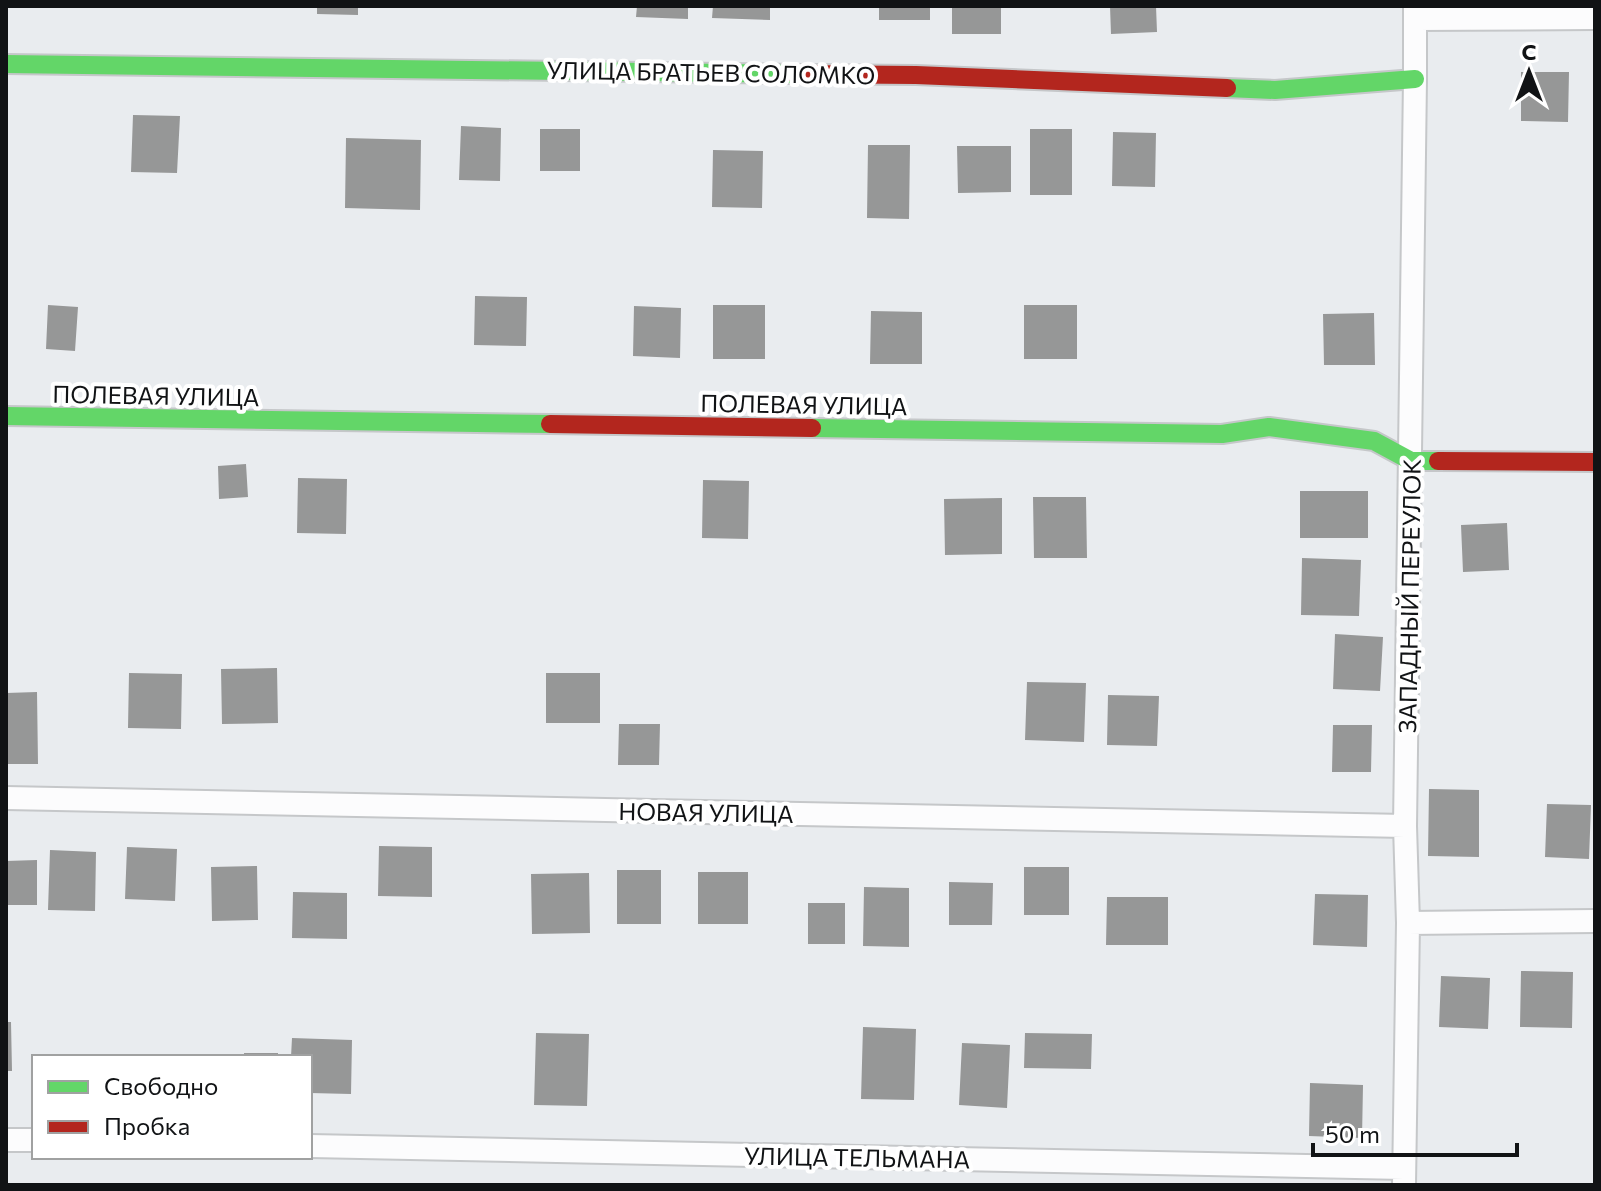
<svg xmlns="http://www.w3.org/2000/svg" width="1601" height="1191" font-family="Commissioner,sans-serif">
  <style>
    .building { fill: #969797 }
    .lines { fill: none; stroke-linecap: round; stroke-linejoin: round }
    .street-casing { stroke: #c5c7c9; stroke-width: 26 }
    .fast-casing { stroke: #c5c7c9; stroke-width: 22 }
    .jam-casing { stroke: #c5c7c9; stroke-width: 22 }
    .street { stroke: #fcfcfd; stroke-width: 22 }
    .fast { stroke: #63d668; stroke-width: 18 }
    .jam { stroke: #b3261e; stroke-width: 18 }
    .labels { text-anchor: middle; dominant-baseline: central; stroke-width: 8; stroke-linejoin: round; paint-order: stroke }
    .street-label { font-size: 24px; fill: #111315; stroke: #fff }
  </style>
  <rect width="100%" height="100%" fill="#e9ecef"/>
  <path class="building" d="M317 6H358V15L317 14Z
    M637 6H688V19L636 17Z
    M713 6H770V20L712 18Z
    M879 6H930V20H879Z
    M952 6H1001V34H952Z
    M1110 6H1156L1157 32 1111 34Z
    M1521 72H1569L1568 122 1521 121Z
    M133 115 180 116 177 173 131 172Z
    M461 126 501 128 500 181 459 180Z
    M540 129H580V171H540Z
    M1030 129H1072V195H1030Z
    M1113 132 1156 133 1155 187 1112 186Z
    M346 138 421 140 420 210 345 208Z
    M868 145H910L909 219 867 218Z
    M957 146H1011V192L958 193Z
    M713 150 763 151 762 208 712 207Z
    M475 296 527 297 526 346 474 345Z
    M48 305 78 307 75 351 46 349Z
    M713 305H765V359H713Z
    M1024 305H1077V359H1024Z
    M634 306 681 308 680 358 633 356Z
    M871 311 922 312V364H870Z
    M1374 313 1375 365H1324L1323 314Z
    M246 464 248 497 219 499 218 466Z
    M298 478 347 479 346 534 297 533Z
    M703 480 749 481 748 539 702 538Z
    M1300 491H1368V538H1300Z
    M1033 497H1086L1087 558H1034Z
    M1002 498V554L945 555 944 499Z
    M1507 523 1509 570 1463 572 1461 525Z
    M1302 558 1361 560 1359 616 1301 615Z
    M1335 634 1383 637 1380 691 1333 689Z
    M277 668 278 723 222 724 221 669Z
    M129 673 182 674 181 729 128 728Z
    M546 673H600V723H546Z
    M1027 682 1086 683 1084 742 1025 740Z
    M37 692 38 764H6V693Z
    M1108 695 1159 696 1157 746 1107 745Z
    M619 724H660L659 765H618Z
    M1333 725H1372L1371 772H1332Z
    M1429 789 1479 790V857L1428 856Z
    M1547 804 1591 805 1589 859 1545 857Z
    M379 846 432 847V897L378 896Z
    M127 847 177 849 175 901 125 899Z
    M50 850 96 852 95 911 48 910Z
    M37 860V905H6V861Z
    M257 866 258 920 212 921 211 867Z
    M1024 867H1069V915H1024Z
    M617 870H661V924H617Z
    M698 872H748V924H698Z
    M589 873 590 933 532 934 531 874Z
    M949 882 993 883 992 925H949Z
    M864 887 909 888V947L863 946Z
    M293 892 347 893V939L292 938Z
    M1315 894 1368 895 1367 947 1313 945Z
    M1107 897H1168V945H1106Z
    M808 903H845V944H808Z
    M1521 971 1573 972 1572 1028 1520 1027Z
    M1441 976 1490 978 1488 1029 1439 1027Z
    M6 1022H11L12 1071H6Z
    M863 1027 916 1029 914 1100 861 1099Z
    M536 1033 589 1034 587 1106 534 1105Z
    M1025 1033 1092 1034 1091 1069 1024 1068Z
    M292 1038 352 1040 351 1094 310 1093V1057H291Z
    M962 1043 1010 1045 1007 1108 959 1105Z
    M244 1053H278V1057H244Z
    M1310 1083 1363 1085 1362 1138 1309 1136Z"/>
  <g class="lines">
    <defs>
      <path id="street" d="M1415 19 1595 18
        M6 798 1405 826
        M1408 923 1595 921
        M6 1140H34
        M310 1146 1404 1168
        M1404 1185 1408 923 1405 826 1415 79V6"/>
      <path id="fast" d="M6 64 795 74
        M1227 88 1275 90 1415 79
        M6 416 550 424
        M812 428 1222 434 1269 427 1374 441 1411 461H1438"/>
      <path id="jam" d="M795 74 916 75 1227 88
        M550 424 812 428
        M1438 461 1595 462"/>
    </defs>
    <use href="#street" class="street-casing"/>
    <use href="#fast" class="fast-casing"/>
    <use href="#jam" class="jam-casing"/>
    <use href="#street" class="street"/>
    <use href="#fast" class="fast"/>
    <use href="#jam" class="jam"/>
  </g>
  <g class="labels">
    <g class="street-label">
      <text transform="translate(711 72) rotate(1)">УЛИЦА БРАТЬЕВ СОЛОМКО</text>
      <text transform="translate(156 395) rotate(1)">ПОЛЕВАЯ УЛИЦА</text>
      <text transform="translate(804 404) rotate(1)">ПОЛЕВАЯ УЛИЦА</text>
      <text transform="translate(1409 596) rotate(-89)">ЗАПАДНЫЙ ПЕРЕУЛОК</text>
      <text transform="translate(706 812) rotate(1)">НОВАЯ УЛИЦА</text>
      <text transform="translate(857 1157) rotate(1)">УЛИЦА ТЕЛЬМАНА</text>
    </g>
  </g>
  <rect width="1601" height="1191" fill="none" stroke="#111315" stroke-width="16"/>
  <rect x="32" y="1055" width="280" height="104" fill="#ffffff" stroke="#a0a1a1" stroke-width="2"/>
  <rect x="48" y="1081" width="40" height="12" fill="#63d668" stroke="#a0a1a1" stroke-width="2"/>
  <text x="104" y="1095" font-size="24" fill="#111315">Свободно</text>
  <rect x="48" y="1121" width="40" height="12" fill="#b3261e" stroke="#a0a1a1" stroke-width="2"/>
  <text x="104" y="1135" font-size="24" fill="#111315">Пробка</text>
  <g transform="translate(1529 72)" stroke="#ffffff" stroke-width="6" paint-order="stroke">
  <path d="M0-6L14 30L0 20L-14 30Z" fill="#111315"/>
  <text y="-12" font-size="22" font-weight="bold" text-anchor="middle" fill="#111315">С</text>
  </g>
  <path d="M1313 1143v12h204v-12" fill="none" stroke="#111315" stroke-width="4"/>
  <text x="1325" y="1143" font-size="24" fill="#111315" stroke="#ffffff" stroke-width="6" paint-order="stroke">50 m</text>
</svg>
